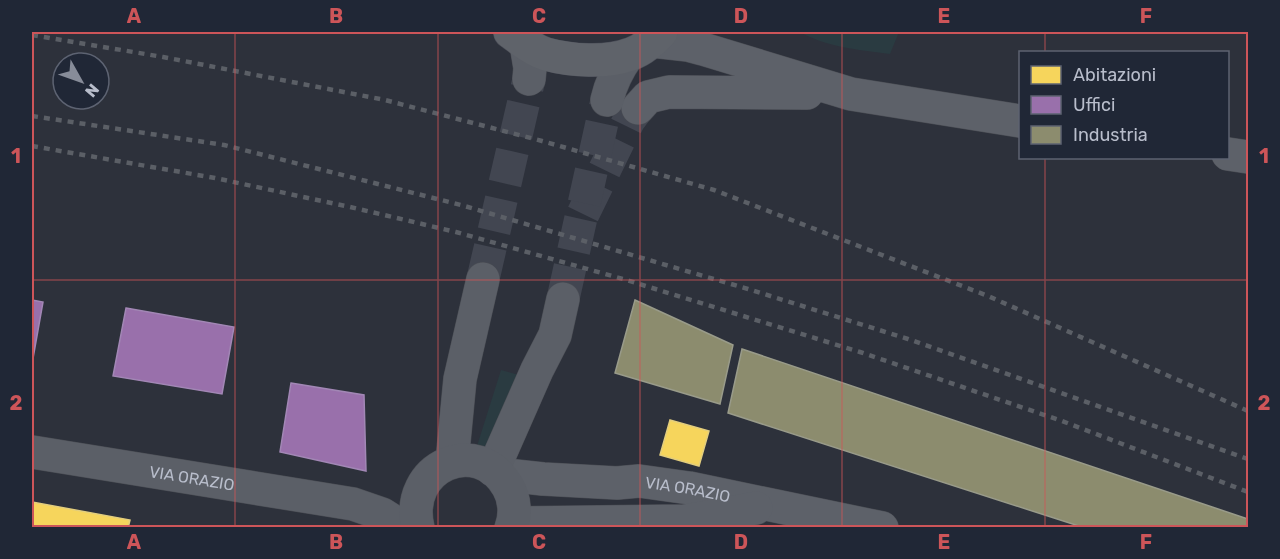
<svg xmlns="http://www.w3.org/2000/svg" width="1280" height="559" font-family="Rubik,sans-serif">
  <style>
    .green { fill: #2a3b41 }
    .homes { fill: #f6d55c; stroke: #e3ce7d; stroke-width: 1.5 }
    .offices { fill: #9970ab; stroke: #a287b5; stroke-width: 1.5 }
    .industry { fill: #8c8c6e; stroke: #999b8a; stroke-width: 1.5 }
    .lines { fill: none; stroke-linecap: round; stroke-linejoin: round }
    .tertiary-tunnel { stroke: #424651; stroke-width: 33; stroke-dasharray: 33 16; stroke-linecap: butt }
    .secondary-tunnel { stroke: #424651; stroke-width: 33; stroke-dasharray: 33 16; stroke-linecap: butt }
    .minor-casing { stroke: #4b4e55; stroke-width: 34 }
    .tertiary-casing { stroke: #4b4e55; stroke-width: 34 }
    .secondary-casing { stroke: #4b4e55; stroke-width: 34 }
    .primary-casing { stroke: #4b4e58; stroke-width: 34 }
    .minor { stroke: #5d6169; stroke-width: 33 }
    .tertiary { stroke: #5d6169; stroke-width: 33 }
    .secondary { stroke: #5b5f67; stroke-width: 33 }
    .primary { stroke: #5f636a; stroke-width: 33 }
    .rail { stroke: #5b5f66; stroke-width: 4.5; stroke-dasharray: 6 6; stroke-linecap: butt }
    .grid { fill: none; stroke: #cd5559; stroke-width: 1.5; stroke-opacity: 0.55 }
    .labels { text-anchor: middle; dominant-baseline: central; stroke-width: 6; stroke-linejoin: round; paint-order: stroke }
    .street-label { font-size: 16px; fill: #b8bdcb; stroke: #202736 }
    .neatline { fill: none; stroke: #cd5559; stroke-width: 2 }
    .grid-label { font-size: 20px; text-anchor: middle; font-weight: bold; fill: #cd5559 }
  </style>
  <rect width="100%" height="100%" fill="#2d313b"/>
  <path class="green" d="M800 32H899L890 54C860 50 826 47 800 32Z
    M501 370 519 375 488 450 477 446Z"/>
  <path class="homes" d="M670 420 709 431 699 466 660 455Z
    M32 502 130 520 128 528H32Z"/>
  <path class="offices" d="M32 300 43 302 32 364Z
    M126 308 234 327 222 394 113 376Z
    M291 383 364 395 366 471 280 452Z"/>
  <path class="industry" d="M635 300 733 345 720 404 615 373Z
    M742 349 1248 519V528H1085L728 413Z"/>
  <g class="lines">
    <path class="tertiary-tunnel" d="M583 214 629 120 638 108"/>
    <path class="secondary-tunnel" d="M483 279 529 79
      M563 299 607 100"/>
    <defs>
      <g id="minor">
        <path id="s1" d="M499 474 543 479 617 483 639 481 689 488 882 528"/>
        <path d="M513 523 685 521 756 508"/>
      </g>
      <path id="tertiary" d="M652 41 688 45 703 49 851 94 1020 121
        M638 108 648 97 669 92 807 93
        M1228 154 1248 157"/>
      <g id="secondary">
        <path d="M526 44 530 68 529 79"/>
        <path d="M607 100C611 82 618 69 628 55"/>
        <path id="s2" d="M32 452 353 504 382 514 404 528"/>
        <path d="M452 462 460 379 483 279"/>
        <path d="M493 470 537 370 555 335 563 299"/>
        <path d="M418 528C403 466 478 434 508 487 515 499 516 515 511 528"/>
      </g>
      <path id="primary" d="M510 32C521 40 533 50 546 54 571 61 607 63 631 54 643 50 652 41 661 32"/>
    </defs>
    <use href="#minor" class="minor-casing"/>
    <use href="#tertiary" class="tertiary-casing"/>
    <use href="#secondary" class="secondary-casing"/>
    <use href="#primary" class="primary-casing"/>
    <use href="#minor" class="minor"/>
    <use href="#tertiary" class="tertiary"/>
    <use href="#secondary" class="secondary"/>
    <use href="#primary" class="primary"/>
    <path class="rail" d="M32 35 163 57 385 100 542 141 714 190 988 296 1248 411
      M32 116 224 145 461 205 748 289 908 339 1248 459
      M32 146 215 178 350 207 456 232 623 279 860 352 1062 421 1248 492"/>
  </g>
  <path class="grid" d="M235 32V528M438 32V528M640 32V528M842 32V528M1045 32V52M1045 158V528M32 280H1248"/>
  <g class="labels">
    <g class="street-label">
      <text stroke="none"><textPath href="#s2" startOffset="162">VIA ORAZIO</textPath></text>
      <text stroke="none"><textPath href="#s1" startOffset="190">VIA ORAZIO</textPath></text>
    </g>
  </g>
  <rect width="1280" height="559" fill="none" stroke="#202736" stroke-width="66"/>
  <rect x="1019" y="51" width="210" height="108" fill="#202736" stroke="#5d6372" stroke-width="1.5"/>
  <rect x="1031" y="66" width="30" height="18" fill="#f6d55c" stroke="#5d6372" stroke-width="1.5"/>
  <text x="1073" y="81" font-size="18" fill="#b8bdcb">Abitazioni</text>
  <rect x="1031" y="96" width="30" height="18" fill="#9970ab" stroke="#5d6372" stroke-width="1.5"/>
  <text x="1073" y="111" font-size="18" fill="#b8bdcb">Uffici</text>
  <rect x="1031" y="126" width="30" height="18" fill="#8c8c6e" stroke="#5d6372" stroke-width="1.5"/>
  <text x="1073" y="141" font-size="18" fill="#b8bdcb">Industria</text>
  <g transform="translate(81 81) rotate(130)"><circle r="28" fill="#202736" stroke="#5d6372" stroke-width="1.5"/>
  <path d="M0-4.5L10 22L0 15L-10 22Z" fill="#878c99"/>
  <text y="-9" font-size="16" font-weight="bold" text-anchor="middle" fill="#b8bdcb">N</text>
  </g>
  <rect x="33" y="33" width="1214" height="493" class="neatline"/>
  <g class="grid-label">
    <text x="134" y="23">A</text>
    <text x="336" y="23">B</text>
    <text x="539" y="23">C</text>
    <text x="741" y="23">D</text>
    <text x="944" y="23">E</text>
    <text x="1146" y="23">F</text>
    <text x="16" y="163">1</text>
    <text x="1264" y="163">1</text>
    <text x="16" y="410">2</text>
    <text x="1264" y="410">2</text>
    <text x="134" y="549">A</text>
    <text x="336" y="549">B</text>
    <text x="539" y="549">C</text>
    <text x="741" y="549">D</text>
    <text x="944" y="549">E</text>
    <text x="1146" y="549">F</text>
  </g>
</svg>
